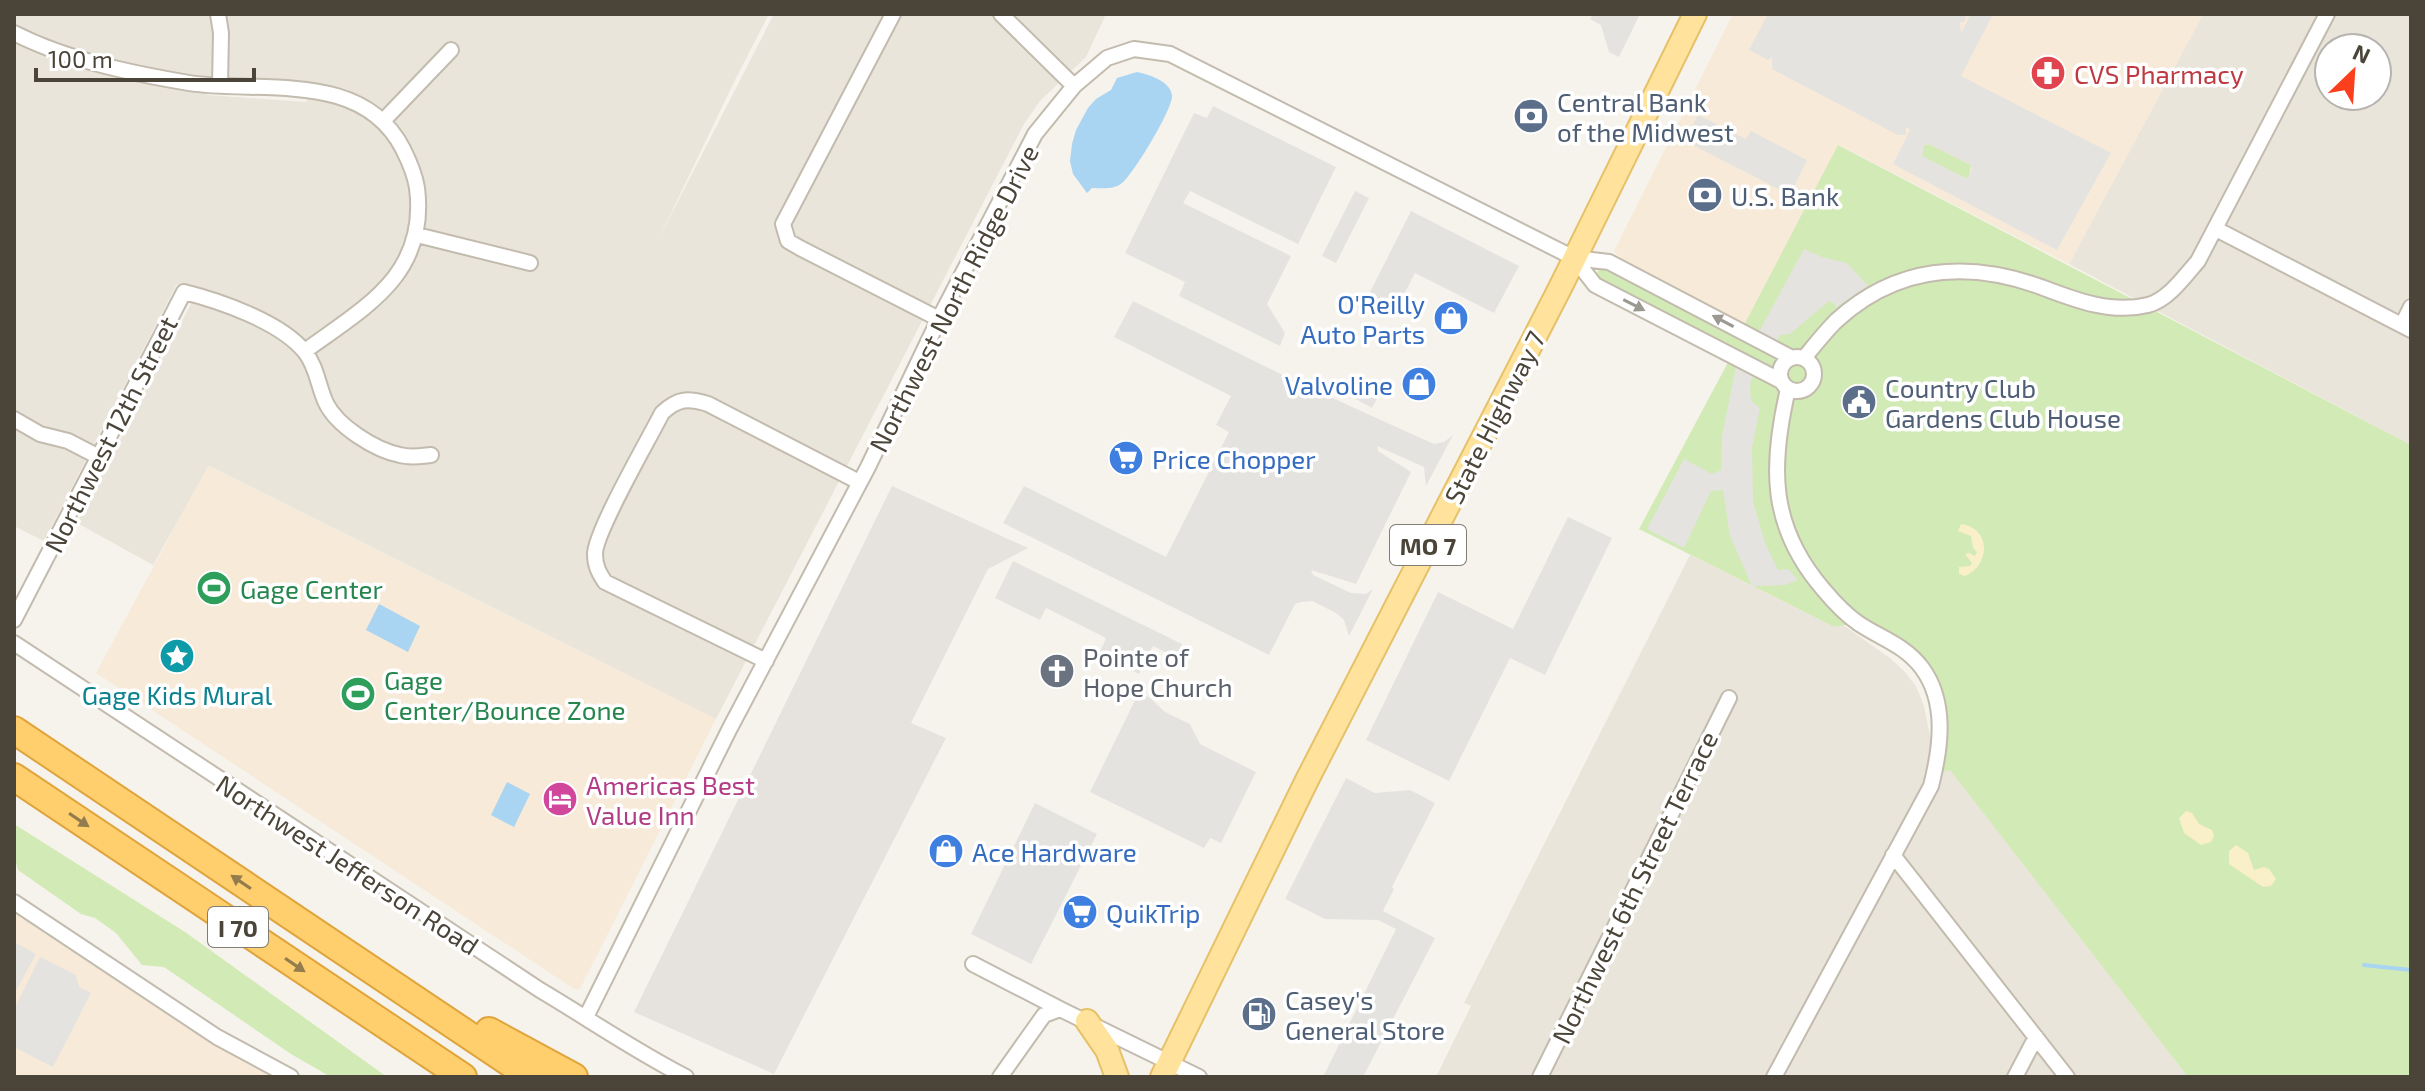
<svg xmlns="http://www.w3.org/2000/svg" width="2425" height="1091" font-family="'Exo 2',sans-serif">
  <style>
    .residential { fill: #eae5da; fill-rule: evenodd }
    .commercial { fill: #f7ead8 }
    .industrial { fill: #e6e2dd }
    .green { fill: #d2eab5 }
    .sand { fill: #f9efc9 }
    .parking { fill: #e5e3e0; fill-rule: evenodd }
    .water { fill: #a9d4f2 }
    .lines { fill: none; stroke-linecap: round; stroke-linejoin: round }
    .stream { stroke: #a9d4f2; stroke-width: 4 }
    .minor-casing { stroke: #c2bbae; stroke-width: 18 }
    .primary-casing { stroke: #e6c16a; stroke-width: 26 }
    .motorway-casing { stroke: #e0a43c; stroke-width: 30 }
    .minor { stroke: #fff; stroke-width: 14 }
    .primary { stroke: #ffe39c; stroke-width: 22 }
    .motorway { stroke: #ffcf6e; stroke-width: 26 }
    .oneway { fill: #9c9892 }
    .oneway2 { fill: #937c4e }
    .labels { text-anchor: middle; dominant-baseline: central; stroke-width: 7; stroke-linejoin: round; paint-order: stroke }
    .shield { fill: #fff; stroke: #817c74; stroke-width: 2 }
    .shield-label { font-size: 24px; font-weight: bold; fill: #4b4439 }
    .health-label { font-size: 26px; fill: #be3a42; stroke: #fff; text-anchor: start }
    .service-label { font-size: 26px; fill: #4e5e75; stroke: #fff; text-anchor: start }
    .street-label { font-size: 26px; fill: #4b4439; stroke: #fff }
    .shop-label { font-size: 26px; fill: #366cbe; stroke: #fff; text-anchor: start }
    .leisure-label { font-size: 26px; fill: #27864d; stroke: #fff; text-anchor: start }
    .worship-label { font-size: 26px; fill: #5b616d; stroke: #fff; text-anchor: start }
    .culture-label { font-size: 26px; fill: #0d838f; stroke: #fff }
    .hotel-label { font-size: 26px; fill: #b23c85; stroke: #fff; text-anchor: start }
  </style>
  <rect width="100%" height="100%" fill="#f6f3ec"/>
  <path class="residential" d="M14 14H769L735 80 659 238 774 14H1106L1086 57 1040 101 1024 124 716 719 209 466 153 565 77 523 191 304 177 284 44 541 14 526ZM208 78 313 84V85L306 102 207 95Z
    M2203 14H2411V445L2069 264ZM2329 48H2377V96H2329Z
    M1690 555 1834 627 1843 625 1890 658 1904 671 1916 686 1924 706 1932 746 2188 1077H1436L1471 1006 1464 1003Z"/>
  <path class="commercial" d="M1733 14H2203L2069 264 1839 145 1745 324 1624 261 1614 251Z
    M208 466 716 719 580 989H574L96 673Z
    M14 902 291 1077H14Z"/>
  <path class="industrial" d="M892 486 1028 548 988 569 911 723 946 738 774 1074 634 1012Z"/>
  <path class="green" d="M1929 144 1971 165 1969 177 1965 178 1922 156 1924 145Z
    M1838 145 2411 445V1077H2188L1950 770 1934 775 1941 733 1923 668 1857 623 1834 627 1639 529 1732 355 1589 290 1603 261 1741 331Z
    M14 824 185 932 387 1077H331L291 1054 164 967 142 965 116 933 95 918 81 914 18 870 14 855Z"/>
  <path class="sand" d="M1961 524C1992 528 1990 566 1965 576L1959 574V567L1970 566 1972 563 1965 554 1969 553 1975 556 1977 552 1973 548 1971 536 1958 531Z
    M2186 811 2192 813 2199 824 2212 830 2214 836 2211 842 2201 845 2184 833 2179 818Z
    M2236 845 2248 853 2254 870 2264 867 2269 869 2276 879 2271 886 2263 887 2229 864V851Z"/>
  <path class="parking" d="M1593 14H1640L1619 57 1609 52 1601 25 1590 19Z
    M1768 14H1966L1965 21 1960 23 1961 33 1971 14H1993L1961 76 2111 153 2057 250 1893 164 1910 130 1908 127 1906 128V135H1898L1772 69V57L1768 60 1749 50ZM1929 144 1971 165 1972 169 1969 177 1965 178 1922 156 1924 145Z
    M1213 106 1336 167 1298 244 1190 191 1183 203 1291 256 1267 304 1285 333 1280 346 1179 296 1185 282 1125 253 1194 113 1207 118Z
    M1698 115 1746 139 1751 131 1807 160 1790 195 1685 141Z
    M1355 191 1369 198 1336 263 1322 256Z
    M1411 211 1519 266 1494 313 1415 273 1393 316 1365 302Z
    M1804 249 1822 257 1847 263 1868 286 1835 308V304L1829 301 1790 334 1780 335 1777 341 1778 345 1756 332 1760 330Z
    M1133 301 1295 381 1425 440 1434 444 1444 442 1453 435 1426 486 1424 467 1377 446 1378 451 1411 472 1356 584 1311 570 1313 575 1351 593 1366 594 1373 589 1349 636 1344 620 1336 613 1312 601 1301 602 1295 604 1269 655 1003 523 1024 486 1166 557 1229 432 1216 425 1231 396 1114 337Z
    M1734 362 1757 374 1751 379 1750 389 1751 401 1760 408 1752 447 1753 501 1765 543 1778 570 1788 569 1798 580 1785 585 1752 586 1730 536 1723 490 1711 491 1684 548 1647 529 1684 459 1712 474 1721 470 1722 436 1736 367Z
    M1350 379 1379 395 1372 408 1343 392Z
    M1568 517 1612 538 1545 675 1510 658 1449 781 1366 740 1438 592 1513 629Z
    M1013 561 1182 644 1176 657 1153 646 1139 674 1099 654 1106 638 1046 608 1040 620 995 598Z
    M1139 692 1150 698 1165 712 1190 724 1200 744 1256 772 1221 843 1210 838 1204 848 1090 792Z
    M1346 778 1375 793 1410 790 1435 803 1392 887 1394 889 1383 911 1435 938 1363 1077H1323L1396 929 1378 920 1325 919 1285 899Z
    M1035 803 1097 834 1031 964 971 934Z
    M14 942 36 954 17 989 14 987Z
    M40 957 76 975 79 987 91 993 53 1067 14 1047V1009Z"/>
  <path class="water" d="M1137 72C1148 74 1170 81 1172 95 1174 107 1133 175 1122 183 1114 190 1102 188 1092 188L1087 193 1073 174 1070 161 1072 144 1076 130 1088 108 1096 99 1111 90 1117 78Z
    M379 604 420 626 408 652 366 630Z
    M507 782 530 794 514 827 491 815Z"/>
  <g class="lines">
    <path class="stream" d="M2364 965 2411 970"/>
    <defs>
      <path id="minor" d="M218 14 221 33 220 84
        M893 14 783 224 788 241 800 248 939 319
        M1001 14 1074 86
        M14 33C67 60 130 73 189 83 261 94 362 69 403 149 409 161 415 174 417 188 428 275 365 307 305 351
        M383 121 451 50
        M2216 229 2411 330
        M417 235 530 263
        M1574 258 1595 285 1781 381
        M2402 325 2411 307
        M1780 374a17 17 0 1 1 34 0a17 17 0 1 1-34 0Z
        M1804 358C1814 346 1825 332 1836 321 1896 266 1967 260 2041 287 2075 300 2111 314 2148 305 2168 300 2185 276 2198 261L2327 14
        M14 419 40 434 68 441 97 456
        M14 620 184 292C220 301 281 322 305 352 317 367 318 386 326 403 337 426 375 450 400 455 410 458 421 456 431 455
        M14 643 540 990C589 1019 635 1051 686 1077
        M766 661 605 582C599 573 595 566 595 554 595 532 649 439 662 413 678 398 688 398 708 404L859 482
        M1893 855 2067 1077
        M14 902 217 1037 291 1077
        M973 964 1060 1009
        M586 1017 730 728 868 467 939 319 1035 134 1074 86 1107 58 1134 49 1170 54 1574 258 1609 262 1792 358
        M1000 1077 1044 1015 1060 1009 1199 1077
        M1540 1077 1729 698
        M1774 1077 1931 786C1941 747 1947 702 1922 668 1905 645 1880 638 1858 623 1845 614 1833 601 1823 589 1769 526 1770 466 1788 389
        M2015 1077 2036 1037"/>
      <path id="primary" d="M1087 1021 1107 1050 1117 1077
        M1162 1077 1307 780 1561 286 1695 14"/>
      <path id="motorway" d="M14 730 531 1077
        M14 777 463 1077
        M489 1031 574 1077"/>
    </defs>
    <use href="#minor" class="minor-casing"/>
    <use href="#primary" class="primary-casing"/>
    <use href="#motorway" class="motorway-casing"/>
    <use href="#minor" class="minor"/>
    <use href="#primary" class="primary"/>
    <use href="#motorway" class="motorway"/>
  </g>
  <defs><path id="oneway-solid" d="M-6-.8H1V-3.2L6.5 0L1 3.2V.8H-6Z" transform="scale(2)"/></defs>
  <g class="oneway">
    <use href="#oneway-solid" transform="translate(1634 305) rotate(27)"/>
    <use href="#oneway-solid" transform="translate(1723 321) rotate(-152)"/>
  </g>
  <g class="oneway2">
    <use href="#oneway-solid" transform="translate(79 820) rotate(34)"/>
    <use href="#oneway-solid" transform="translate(241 882) rotate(-146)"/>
    <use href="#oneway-solid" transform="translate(295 965) rotate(34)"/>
  </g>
  <defs>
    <symbol id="pharmacy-disc" viewBox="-11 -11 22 22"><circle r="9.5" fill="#e0444e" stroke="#fff"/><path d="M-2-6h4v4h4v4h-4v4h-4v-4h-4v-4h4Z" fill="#fff"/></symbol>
    <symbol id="bank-disc" viewBox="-11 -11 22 22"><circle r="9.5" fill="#5c6f8a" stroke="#fff"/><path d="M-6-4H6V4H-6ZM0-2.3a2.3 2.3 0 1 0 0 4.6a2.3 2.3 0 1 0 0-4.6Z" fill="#fff"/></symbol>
    <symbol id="shop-disc" viewBox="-11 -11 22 22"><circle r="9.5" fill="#3f7fe0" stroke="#fff"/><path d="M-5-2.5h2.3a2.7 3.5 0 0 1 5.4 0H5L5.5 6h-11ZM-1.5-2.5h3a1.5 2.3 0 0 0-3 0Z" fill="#fff"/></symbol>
    <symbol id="civic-disc" viewBox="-11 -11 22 22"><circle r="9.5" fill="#5c6f8a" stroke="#fff"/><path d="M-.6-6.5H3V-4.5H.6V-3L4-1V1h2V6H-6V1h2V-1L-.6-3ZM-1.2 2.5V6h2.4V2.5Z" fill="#fff"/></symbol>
    <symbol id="supermarket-disc" viewBox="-11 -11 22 22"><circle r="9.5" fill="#3f7fe0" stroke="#fff"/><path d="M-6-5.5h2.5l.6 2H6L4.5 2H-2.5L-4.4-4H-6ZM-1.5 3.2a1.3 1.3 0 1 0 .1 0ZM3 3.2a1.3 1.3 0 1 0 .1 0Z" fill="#fff"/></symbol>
    <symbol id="stadium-disc" viewBox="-11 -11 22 22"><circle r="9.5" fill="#2e9e5b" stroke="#fff"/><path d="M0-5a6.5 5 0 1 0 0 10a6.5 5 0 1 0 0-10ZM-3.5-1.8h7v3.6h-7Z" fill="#fff"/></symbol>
    <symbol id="sight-disc" viewBox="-11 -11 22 22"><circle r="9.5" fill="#0f9aa8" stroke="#fff"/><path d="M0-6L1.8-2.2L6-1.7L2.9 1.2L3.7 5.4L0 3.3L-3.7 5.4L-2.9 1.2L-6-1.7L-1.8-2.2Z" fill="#fff"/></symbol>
    <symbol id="church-disc" viewBox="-11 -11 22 22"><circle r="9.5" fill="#6b7280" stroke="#fff"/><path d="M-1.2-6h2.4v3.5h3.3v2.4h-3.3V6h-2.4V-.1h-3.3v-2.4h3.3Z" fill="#fff"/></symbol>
    <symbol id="hotel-disc" viewBox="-11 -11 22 22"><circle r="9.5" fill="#d1479c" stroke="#fff"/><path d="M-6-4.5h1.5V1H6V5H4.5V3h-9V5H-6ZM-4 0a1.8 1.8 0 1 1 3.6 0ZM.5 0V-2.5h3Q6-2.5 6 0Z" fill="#fff"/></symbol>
    <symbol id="fuel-disc" viewBox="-11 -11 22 22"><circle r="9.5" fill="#5c6f8a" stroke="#fff"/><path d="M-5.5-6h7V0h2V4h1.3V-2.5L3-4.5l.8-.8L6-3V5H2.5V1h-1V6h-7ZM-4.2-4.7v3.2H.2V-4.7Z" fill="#fff"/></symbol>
  </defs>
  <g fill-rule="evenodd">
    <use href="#pharmacy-disc" x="2028" y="53" width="40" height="40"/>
    <use href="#bank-disc" x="1511" y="96" width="40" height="40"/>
    <use href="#bank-disc" x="1685" y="175" width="40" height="40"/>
    <use href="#shop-disc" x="1431" y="298" width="40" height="40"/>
    <use href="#shop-disc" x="1399" y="364" width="40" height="40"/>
    <use href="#civic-disc" x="1839" y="382" width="40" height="40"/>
    <use href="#supermarket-disc" x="1106" y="438" width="40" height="40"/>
    <use href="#stadium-disc" x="194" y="568" width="40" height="40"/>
    <use href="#sight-disc" x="157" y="636" width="40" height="40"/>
    <use href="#church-disc" x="1037" y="651" width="40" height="40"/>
    <use href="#stadium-disc" x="338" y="674" width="40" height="40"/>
    <use href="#hotel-disc" x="540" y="779" width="40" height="40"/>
    <use href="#shop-disc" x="926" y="831" width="40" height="40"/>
    <use href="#supermarket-disc" x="1060" y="892" width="40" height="40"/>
    <use href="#fuel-disc" x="1239" y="994" width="40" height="40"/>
  </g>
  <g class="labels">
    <g class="shield">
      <rect x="1390" y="525" width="76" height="40" rx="6"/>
      <rect x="208" y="907" width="60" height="40" rx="6"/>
    </g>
    <g class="shield-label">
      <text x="1428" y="545">MO 7</text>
      <text x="238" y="927">I 70</text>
    </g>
    <g class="health-label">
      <text x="2074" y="73">CVS Pharmacy</text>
    </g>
    <g class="service-label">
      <text x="1557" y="101">Central Bank<tspan x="1557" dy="30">of the Midwest</tspan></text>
      <text x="1731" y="195">U.S. Bank</text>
      <text x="1885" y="387">Country Club<tspan x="1885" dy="30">Gardens Club House</tspan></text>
      <text x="1285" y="999">Casey's<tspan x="1285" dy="30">General Store</tspan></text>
    </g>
    <g class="street-label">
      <text transform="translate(953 298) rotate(-63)">Northwest North Ridge Drive</text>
      <text transform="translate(1494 417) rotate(-63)">State Highway 7</text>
      <text transform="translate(110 434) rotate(-63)">Northwest 12th Street</text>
      <text transform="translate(348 864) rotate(33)">Northwest Jefferson Road</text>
      <text transform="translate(1634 887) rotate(-64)">Northwest 6th Street Terrace</text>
    </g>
    <g class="shop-label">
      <text x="1425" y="303" text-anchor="end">O'Reilly<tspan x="1425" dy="30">Auto Parts</tspan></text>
      <text x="1393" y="384" text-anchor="end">Valvoline</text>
      <text x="1152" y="458">Price Chopper</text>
      <text x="972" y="851">Ace Hardware</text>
      <text x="1106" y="912">QuikTrip</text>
    </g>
    <g class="leisure-label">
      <text x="240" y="588">Gage Center</text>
      <text x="384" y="679">Gage<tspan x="384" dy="30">Center/Bounce Zone</tspan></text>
    </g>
    <g class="worship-label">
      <text x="1083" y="656">Pointe of<tspan x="1083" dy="30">Hope Church</tspan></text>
    </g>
    <g class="culture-label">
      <text x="177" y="694">Gage Kids Mural</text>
    </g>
    <g class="hotel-label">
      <text x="586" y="784">Americas Best<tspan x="586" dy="30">Value Inn</tspan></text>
    </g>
  </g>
  <rect width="2425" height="1091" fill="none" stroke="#4b4439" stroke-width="32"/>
  <g transform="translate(2353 72) rotate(25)"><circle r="38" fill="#ffffff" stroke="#b7b4b0" stroke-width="2"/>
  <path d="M0-6L14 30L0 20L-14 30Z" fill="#fc3f1d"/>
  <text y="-12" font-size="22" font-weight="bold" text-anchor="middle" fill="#4b4439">N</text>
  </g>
  <path d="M36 68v12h218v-12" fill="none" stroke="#4b4439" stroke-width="4"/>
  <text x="48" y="68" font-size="24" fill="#4b4439" stroke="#ffffff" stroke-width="6" paint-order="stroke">100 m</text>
</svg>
